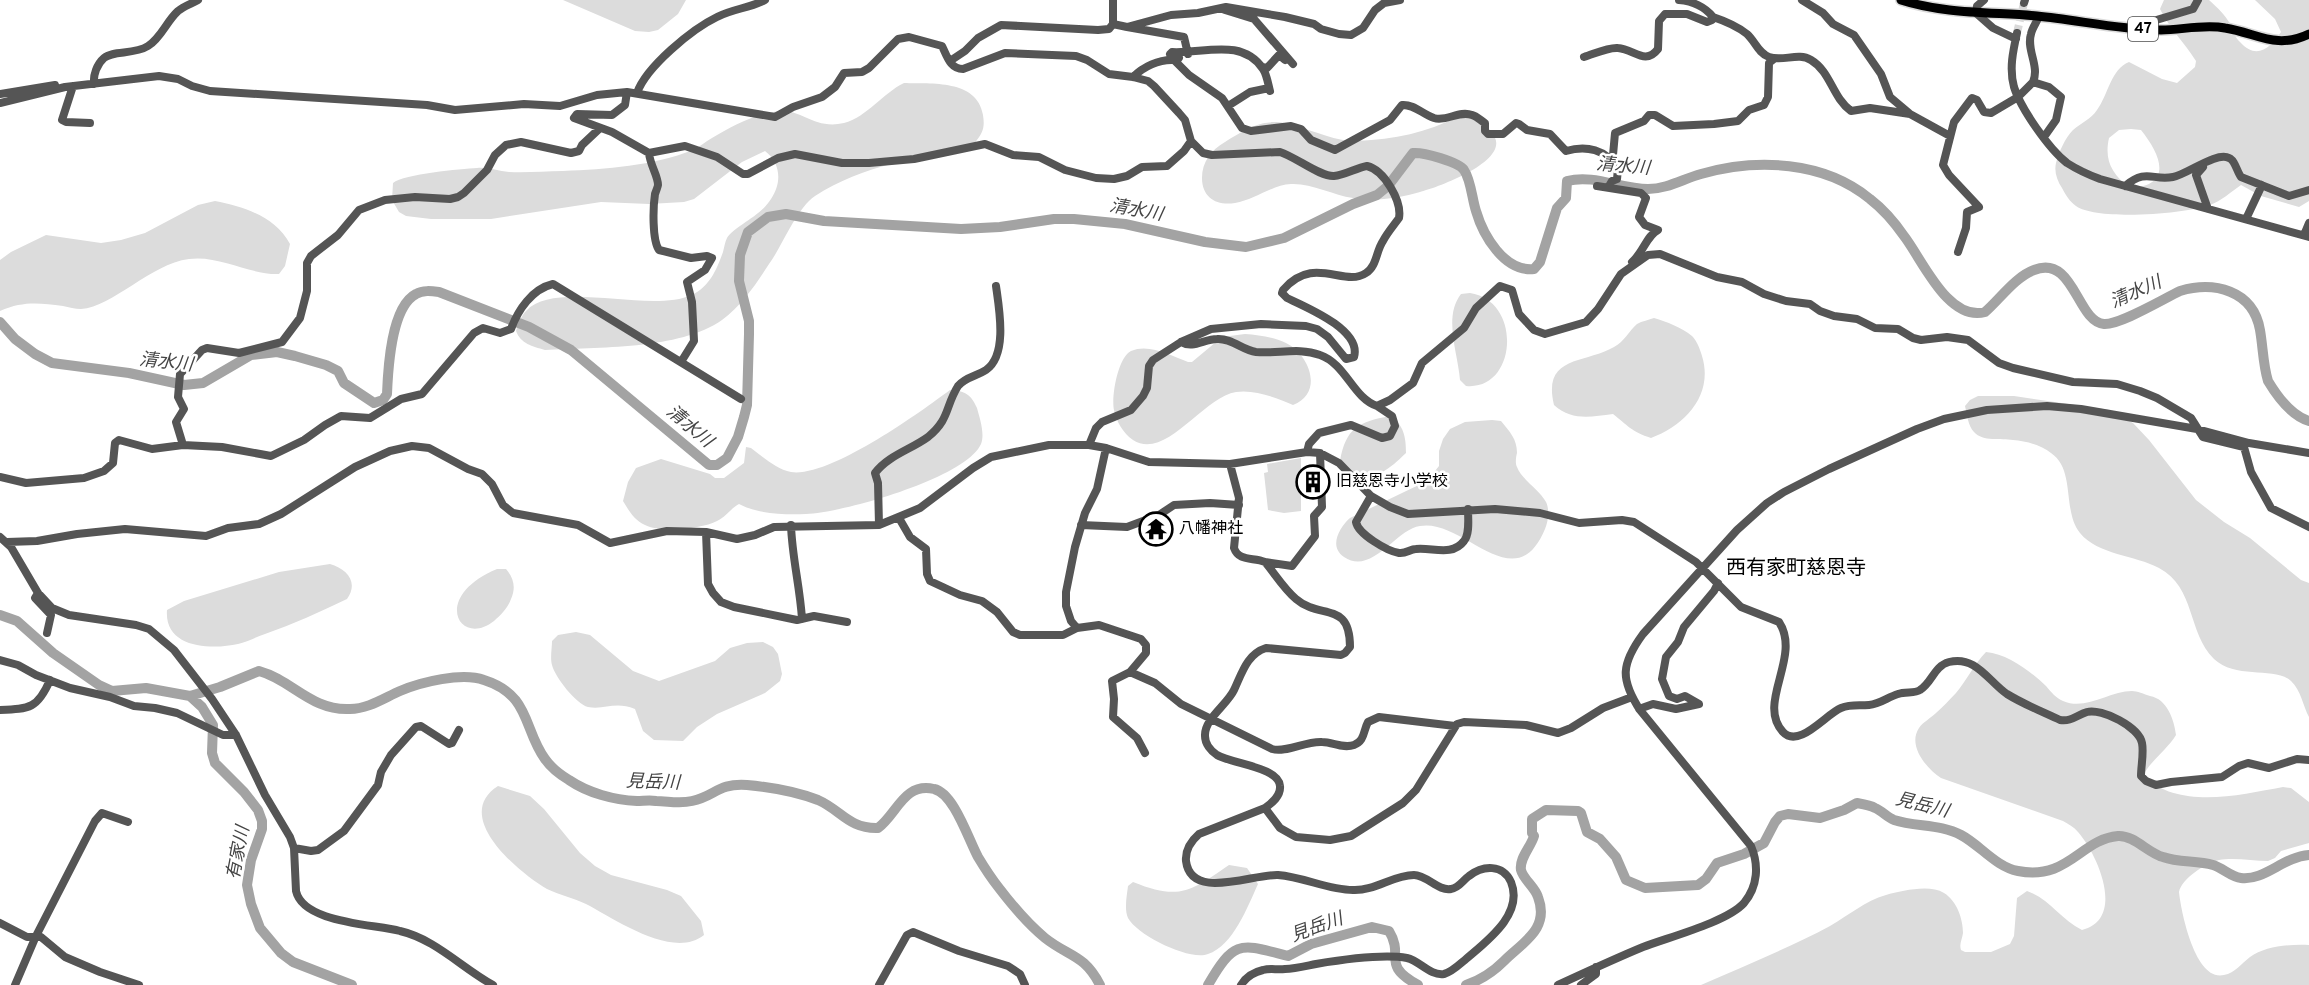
<svg xmlns="http://www.w3.org/2000/svg" width="2309" height="985" font-family="Overpass,'Noto Sans JP',sans-serif">
  <style>
    .green { fill: #dcdcdc; fill-rule: evenodd }
    .lines { fill: none; stroke-linecap: round; stroke-linejoin: round }
    .river { stroke: #a3a3a3; stroke-width: 10 }
    .minor-tunnel { stroke: #d9d9d9; stroke-width: 8; stroke-dasharray: 8 4; stroke-linecap: butt }
    .major-casing { stroke: #dbdbdb; stroke-width: 12 }
    .minor { stroke: #555; stroke-width: 8 }
    .major { stroke: #000; stroke-width: 9 }
    .labels { text-anchor: middle; dominant-baseline: central; stroke-width: 5; stroke-linejoin: round; paint-order: stroke }
    .shield { fill: #fff; stroke: #4c4c4c; stroke-width: 1.5 }
    .shield-label { font-size: 15px; font-weight: bold; fill: #000 }
    .poi-label { font-size: 16px; fill: #000; stroke: #fff; text-anchor: start }
    .water-label { font-size: 18px; font-style: italic; fill: #444; stroke: #fff }
    .quarter-label { font-size: 20px; fill: #000; stroke: #fff }
  </style>
  <rect width="100%" height="100%" fill="#fff"/>
  <path class="green" d="M563 0H686L678 14 658 30 649 32 635 31Z
    M2164 0H2209C2218 8 2225 15 2231 25 2234 31 2235 38 2240 42 2257 61 2271 47 2281 32L2275 19 2255 0H2309V201L2299 207 2261 196 2241 185C2231 192 2221 201 2210 205 2186 214 2097 221 2076 206 2070 202 2065 194 2062 188 2057 180 2054 172 2056 163 2059 152 2065 138 2073 130 2081 123 2091 119 2097 110 2108 95 2111 69 2129 62L2162 79 2177 83 2195 67 2196 61C2185 43 2169 28 2160 9ZM2131 129 2141 130C2161 155 2174 186 2129 188 2112 173 2104 161 2109 138L2119 130Z
    M904 83C931 84 977 79 983 115 985 128 983 133 974 144 921 158 862 165 815 196 796 209 783 245 769 264 756 284 742 305 722 320 680 350 596 347 545 350 532 346 521 344 516 331 518 325 521 316 526 311 556 279 649 314 692 295 710 286 717 269 723 252 724 248 725 242 727 238 734 226 760 217 771 199 782 183 781 163 765 151L742 162 694 199 684 202 649 204 601 202 491 219H431L406 216 399 212 392 200 393 183C404 174 461 169 477 168 488 167 498 171 509 172 527 173 545 171 563 171 607 169 652 166 693 150 700 147 706 141 712 138 732 126 755 114 779 111 800 108 814 130 844 123 867 117 883 93 904 83Z
    M1459 116C1472 117 1481 121 1490 131 1519 158 1439 187 1420 192 1400 198 1374 202 1353 198 1333 195 1311 183 1291 184 1272 185 1254 200 1235 203 1217 206 1202 198 1202 178 1202 162 1211 150 1225 142 1271 112 1278 121 1327 136 1337 139 1348 142 1358 141 1394 139 1427 133 1459 116Z
    M215 201C244 207 275 216 290 244L285 266 279 274C249 275 220 255 189 259 150 264 113 307 81 309 75 309 69 307 63 306 39 303 23 301 0 311V260L11 252 46 235 101 243 121 240 145 233 198 205Z
    M1470 293C1523 301 1517 391 1466 386L1460 380C1458 353 1443 317 1461 294Z
    M1654 318C1667 322 1681 327 1692 336 1697 341 1700 349 1702 356 1714 395 1685 425 1651 438 1632 432 1627 425 1613 414 1590 417 1572 421 1554 405 1542 355 1585 364 1614 347 1624 342 1629 331 1637 324 1642 321 1649 320 1654 318Z
    M1245 334C1259 335 1273 337 1286 343 1310 355 1324 393 1293 405 1277 398 1254 389 1236 392 1203 397 1166 461 1133 440 1123 433 1116 421 1114 410 1111 397 1118 357 1131 351 1149 343 1172 356 1188 362H1192L1222 337Z
    M950 390C965 391 971 394 977 408 980 419 985 434 981 444 966 478 842 513 806 514 785 515 758 514 739 504 731 508 726 517 717 521 702 529 660 533 645 525 634 520 629 511 623 501L628 482 636 468 661 459 710 474 715 478H724L744 463 746 447 751 448C763 457 776 469 791 472 829 478 919 413 950 390Z
    M1978 396H2014L2110 410 2133 423 2149 440 2196 500 2224 522 2250 538 2301 580 2309 583V717C2303 706 2301 690 2291 681 2275 666 2236 680 2214 659 2187 632 2196 588 2159 568 2135 555 2098 555 2080 533 2062 511 2076 470 2051 453 2041 445 2026 441 2013 440 2001 438 1983 442 1974 432 1968 426 1967 414 1965 406L1970 400Z
    M1390 416C1404 425 1406 437 1406 453 1387 471 1379 478 1352 477L1340 461C1346 428 1358 422 1390 416Z
    M1492 420 1501 421C1510 432 1517 439 1517 453 1516 457 1515 463 1517 467 1522 480 1539 489 1546 502 1550 510 1548 522 1545 529 1515 601 1464 518 1420 526 1396 529 1372 576 1344 557 1328 546 1340 527 1350 518L1427 481 1439 466V451L1443 439 1450 429 1465 422Z
    M1301 458V511L1284 513 1268 510 1264 473 1268 472 1267 464Z
    M330 564C347 569 359 582 347 599 320 612 293 624 265 634 256 637 247 642 238 644 211 650 164 648 167 610L184 601 279 572Z
    M497 569H506C514 578 516 588 511 599 508 608 501 615 494 621 460 648 430 597 497 569Z
    M576 632 590 635 633 671 659 681 715 661 730 648 747 643 763 642 773 647 778 654 782 674 780 681 765 693 717 714 697 727 683 741 654 740 643 731 635 709C615 701 605 710 588 707 576 704 555 677 552 665 550 658 552 648 552 641L558 635Z
    M1986 652C2008 654 2030 671 2046 686 2051 692 2056 698 2063 701 2086 711 2109 691 2132 691 2137 691 2144 694 2150 696 2167 699 2174 719 2176 735 2167 750 2150 761 2143 776 2180 810 2239 795 2283 787L2291 788 2309 802V843L2281 851 2275 858 2268 861C2253 861 2234 857 2219 860 2206 863 2182 878 2179 892 2181 911 2195 982 2224 975 2235 973 2242 963 2250 957 2265 946 2291 944 2309 945V985H1701C1744 966 1789 948 1830 926 1849 915 1865 901 1886 895 1902 891 1929 884 1944 893 1957 901 1963 919 1963 933 1962 940 1959 944 1961 950L1965 952H1991L2010 944 2014 936 2017 898 2027 891C2050 899 2061 920 2082 930 2126 919 2098 855 2078 832 2074 827 2068 824 2063 821L1941 778C1927 769 1907 746 1919 728 1923 722 1931 718 1936 713 1943 707 1949 700 1956 693 1967 680 1974 664 1986 652Z
    M498 786 530 796 544 809 580 853 595 866 611 875 667 890 681 896 701 921 704 935C673 960 615 919 586 904 574 898 559 895 547 889 518 872 451 816 498 786Z
    M1229 865 1247 868 1258 884C1248 906 1233 946 1208 954 1190 961 1138 936 1128 918 1124 909 1127 895 1128 886L1133 882C1180 901 1191 891 1229 865Z"/>
  <g class="lines">
    <path class="river" d="M0 322 15 339 35 354 52 363 129 373 184 385 203 383 251 355 277 352 295 356 326 365 338 371 344 383 374 403 383 400 387 394C388 369 391 307 416 294 423 290 431 291 439 292L529 327 571 350 709 465H717L727 458 738 437 744 417 747 405 749 334V321L739 281 740 255 748 232 768 217 786 214 824 221 961 229 1000 227 1054 219H1074L1125 224 1205 242 1246 247 1284 238 1353 204 1377 195 1388 186 1413 153C1423 152 1459 162 1464 170 1471 180 1472 199 1476 211 1483 235 1504 272 1534 269L1540 262 1557 208 1566 198 1567 181C1594 174 1621 189 1648 189 1667 189 1683 179 1701 174 1757 158 1824 161 1870 199 1883 209 1895 223 1904 236 1922 259 1948 322 1985 312 2000 299 2015 277 2034 270 2074 254 2077 322 2104 324 2120 325 2163 299 2180 291 2214 281 2253 290 2260 330 2263 347 2263 365 2268 381 2277 396 2292 416 2309 421
      M0 615 17 621 53 653 99 685 112 691 146 688 190 696 202 707 213 725 212 753 215 763 244 792 258 810 262 821V829L251 860 247 885 251 904 260 928 281 953 293 962 352 985
      M190 696 220 687 259 671C292 680 311 711 350 709 368 709 384 698 400 691 421 682 462 672 484 680 531 695 523 729 545 759 552 769 559 774 569 780 588 793 614 800 637 801 643 801 650 800 656 801 668 801 679 804 692 801 716 796 717 783 747 785 769 787 797 792 818 800 841 810 849 829 878 828 897 814 904 782 934 789 954 793 969 841 978 857 984 867 991 878 999 888 1012 905 1028 924 1045 938 1069 957 1084 954 1100 985
      M1208 985C1235 938 1241 944 1288 956L1311 944 1372 927 1389 931C1405 957 1380 964 1418 985
      M1466 985C1481 980 1493 972 1504 961 1523 942 1550 929 1538 897 1535 887 1523 879 1521 870 1519 858 1531 847 1534 836L1532 833V819L1546 810 1578 811 1581 813 1587 832 1600 839 1616 857 1626 880 1645 888 1698 885 1706 879 1717 863 1744 854 1764 843 1775 822 1780 816 1788 814 1820 818 1844 810 1857 803C1863 804 1870 805 1875 808 1882 811 1887 817 1894 820 1916 827 1941 824 1961 835 1980 845 1996 867 2018 871 2068 881 2081 839 2118 836 2134 835 2148 853 2163 857 2179 863 2197 860 2213 865 2223 868 2231 877 2241 878 2264 881 2283 857 2309 855"/>
    <path class="minor-tunnel" d="M2017 33 2024 3"/>
    <defs>
      <path id="major" d="M1901 0C1944 14 1992 12 2037 16 2078 20 2120 30 2161 30 2181 30 2204 24 2225 28 2257 33 2276 50 2309 34"/>
    </defs>
    <use href="#major" class="major-casing"/>
    <path class="minor" d="M1802 0 1823 13 1833 24 1854 35 1881 74 1890 97 1909 113
      M1984 0 1977 6 1976 13 1993 28 2016 39
      M2024 3 2025 0
      M1225 10 1254 19 1293 64
      M2039 16C2037 22 2032 28 2031 34 2026 50 2040 66 2033 82L2049 87 2061 97 2056 120 2044 137
      M1713 17C1725 21 1737 26 1747 34 1755 41 1758 53 1769 57 1783 62 1798 52 1811 60 1831 72 1832 97 1851 111L1870 108 1910 114 1950 136
      M1113 24 1127 27 1171 15 1198 13 1226 7 1285 17 1314 24 1321 29 1339 34 1351 35 1363 28 1375 10 1384 3 1400 0
      M1127 27 1184 37 1188 54
      M2138 29 2143 24 2193 9 2198 0
      M2017 33C2013 51 2009 69 2014 87 2021 109 2049 149 2067 163 2078 170 2089 175 2100 179L2309 237
      M1584 57C1594 54 1608 47 1618 48 1634 49 1645 66 1658 49L1659 21 1665 14H1687L1707 22 1712 20 1713 17C1705 7 1692 1 1679 0
      M1179 58 1170 54 1172 52C1202 54 1242 37 1263 69 1267 75 1268 84 1270 91
      M950 61 965 51 978 38 1001 25 1098 30 1109 29 1113 24V0
      M1262 67 1267 68 1279 55 1285 60
      M1133 77C1143 67 1159 59 1174 60L1189 75 1222 98 1242 128 1251 131 1291 126 1301 129 1311 140 1335 150 1390 120 1402 105C1414 104 1422 114 1434 118 1447 122 1459 110 1472 115 1477 116 1481 121 1485 123V131L1488 134H1503L1516 123 1519 124 1527 130 1550 134 1566 151C1586 145 1606 149 1618 169L1617 179 1612 181 1609 186
      M94 84C93 75 97 64 104 58 113 50 134 55 148 46 161 38 166 22 178 11 184 6 191 4 198 0
      M73 86 62 120 66 122 90 123
      M627 92 625 105 612 115 577 114 574 118 612 132 649 153 685 146 717 157 743 174H748L778 158 795 154 842 163H869L914 159 985 144 1013 155 1039 157 1065 170 1096 178 1114 179 1127 176 1142 167 1167 166 1184 151 1191 141
      M637 93C646 67 692 29 717 17 732 9 750 8 765 0
      M0 94 55 85
      M0 103 65 87 159 76 178 79 192 86 210 91 427 105 455 110 524 104 560 106 597 95 627 92 775 117 793 107 822 97 835 87 844 73 862 72 869 68 898 39 909 37 942 46C947 56 950 69 963 69L1005 53 1076 56 1087 60 1109 74 1133 77 1148 81 1154 86 1179 113 1185 120 1191 141 1203 153 1212 155 1280 152C1296 157 1320 177 1334 176 1345 175 1356 168 1367 166 1384 170 1402 201 1399 218 1394 225 1387 233 1383 241 1376 251 1377 266 1366 273 1344 288 1314 254 1283 290L1282 293 1287 298C1306 307 1362 330 1354 357L1346 359 1328 337 1317 329 1306 326 1261 324 1211 329 1181 342 1153 360 1149 366 1147 388 1143 396 1131 410 1102 422 1096 428 1089 445
      M1228 106 1250 92 1269 88
      M649 153C650 165 658 176 658 185 658 186 655 194 655 194 653 207 652 240 659 250L691 258 707 256 712 258 705 270 687 282 692 302 694 341 681 362
      M1610 160 1613 155 1615 133 1644 121 1649 115H1655L1673 126 1714 124 1738 121 1749 110 1764 105 1768 97 1769 63 1774 59
      M2203 167 2196 175 2208 209
      M1597 186 1641 193 1646 198 1639 217 1645 225 1658 230C1647 235 1643 253 1632 262
      M2125 186C2147 168 2152 181 2173 177 2186 175 2217 151 2229 158 2235 160 2237 172 2241 177L2289 196 2309 190
      M2246 219 2262 185
      M2304 235 2309 223
      M1958 252 1966 228 1967 212 1979 207 1949 175 1943 165 1954 122 1972 98 1977 100 1984 112 1991 113 2018 97 2033 82
      M1181 342C1193 349 1204 339 1217 339 1232 338 1242 350 1256 352 1278 354 1299 347 1320 355 1346 364 1353 398 1377 406L1390 400 1413 383 1422 363 1464 328 1476 308 1500 286 1512 290 1519 314 1534 330 1545 334 1586 322 1598 309 1621 274 1648 255 1660 254 1717 277 1742 282 1764 294 1786 301 1810 304 1820 311 1834 316 1857 319 1875 328 1898 329 1913 338 1921 340 1947 337 1968 340 1999 363 2013 368 2073 382 2117 384 2140 391 2157 398 2191 418 2203 437 2244 447 2251 472 2271 508 2309 527
      M183 445 176 422 184 409 178 397 180 374 202 350 207 348 239 353 282 342 300 318 307 291V263L311 256 338 235 359 210 385 200 415 197 450 199 458 197 464 193 487 170 495 155 506 145 521 142 571 153 579 151 582 145 599 129
      M1307 452 1309 444 1319 433 1351 425 1382 438 1390 436 1395 426 1392 416 1377 406
      M1230 464 1239 498 1234 548C1239 562 1253 557 1265 562 1275 574 1284 589 1296 599 1320 620 1350 600 1350 647L1345 653 1341 655 1266 648C1247 654 1242 673 1234 690 1227 705 1204 719 1205 736 1205 744 1211 751 1217 755 1232 764 1279 767 1280 786 1281 796 1272 803 1265 808L1199 834C1191 841 1185 849 1186 861 1191 901 1252 874 1278 875 1304 877 1328 890 1353 890 1375 891 1393 875 1414 875 1427 875 1439 892 1451 889 1459 888 1463 880 1469 876 1483 865 1503 864 1511 882 1524 914 1487 941 1466 959 1460 964 1452 972 1444 974 1430 976 1420 961 1407 958 1383 954 1340 960 1316 964 1306 966 1295 969 1285 969 1277 970 1270 968 1263 970 1254 972 1246 977 1241 985
      M0 477 26 483 84 478 104 471 113 463 115 443 119 440 152 449 183 445 222 447 271 456 304 440 325 425 341 416 370 418 401 399 422 394 474 333 483 328 500 333 511 329C518 310 532 289 553 284L741 399
      M1371 496 1356 522C1358 534 1387 551 1399 553 1406 554 1410 549 1416 549 1432 547 1452 557 1464 541 1470 534 1468 519 1468 509
      M899 518 910 537 926 549 927 574 930 581 960 595 982 601 997 612 1013 632 1020 635H1063L1077 628 1099 625 1141 639 1146 645V653L1130 672 1155 683 1181 704 1272 749C1286 753 1305 741 1322 742 1333 742 1343 749 1354 745 1365 741 1363 731 1368 722L1379 717 1455 726
      M791 525C792 557 800 587 802 619
      M879 525 878 483 875 473C889 455 910 450 928 437 950 419 945 407 958 386 965 377 977 376 986 370 1008 355 999 308 996 286
      M1081 525 1127 527 1159 515 1174 505 1210 503 1239 505
      M706 532 708 584 713 593 721 602 734 607 797 620 814 616 847 622
      M0 537 11 547 38 593 52 608 69 615 136 625 149 629 174 650 212 699 236 735 265 795 290 837 294 848 296 891C303 923 373 924 400 931 435 939 462 968 493 985
      M7 542 37 541 77 534 125 529 206 536 228 528 259 524 281 514 355 467 390 451 412 446 429 448 468 469 482 474 492 484 503 505 513 513 578 525 610 543 667 531 706 532 737 539 755 535 774 527 879 525 920 508 973 468 991 457 1049 445H1089L1106 448 1149 462 1230 464 1307 452 1320 453 1339 463 1371 496 1390 507 1408 514 1495 509 1540 513 1579 523 1622 520 1634 522 1696 562 1741 607 1779 622C1802 657 1756 703 1783 732 1799 749 1826 714 1841 708 1851 704 1859 706 1869 705 1880 704 1888 697 1898 694 1905 691 1915 694 1920 690 1932 683 1934 666 1949 662 1976 655 1989 682 2007 694 2023 704 2043 712 2060 720 2071 722 2077 715 2087 712 2102 708 2139 727 2142 743 2144 753 2141 766 2141 776L2146 781 2156 785 2171 782 2222 777 2239 766 2248 763 2269 768 2297 759 2309 760
      M1265 562 1292 566 1315 536 1314 516 1322 507 1320 453
      M38 593 35 598 51 615 47 633
      M1077 628 1071 621 1066 606V592L1075 547 1085 513 1097 489 1106 448
      M0 660 18 665 36 675 70 688 110 697 134 706 155 708 177 713 223 735H236
      M1130 672 1112 681 1114 699 1113 717 1137 738 1145 753
      M1639 709 1653 704 1676 709 1699 704 1685 696 1677 699 1669 696 1662 679 1666 657 1678 642 1684 627 1714 591 1718 583
      M0 710C30 709 38 708 50 680
      M1265 808 1280 828 1296 837 1330 840 1351 836 1403 803 1416 790 1457 724 1464 722 1526 725 1558 733 1571 728 1603 708 1632 697
      M294 848 311 851 318 850 344 831 378 785 381 772 391 755 416 727 421 726 449 744 452 743 459 730
      M0 923 27 937H41L65 957 100 972 139 985
      M15 985 36 936 95 821 102 813 128 822
      M879 985 907 935 913 932 959 951 1008 966 1020 974 1025 985
      M1558 985C1586 972 1614 959 1643 947 1669 937 1727 922 1744 903 1758 886 1759 865 1751 846L1640 710C1620 679 1621 664 1643 634L1737 530 1767 503 1784 492 1829 469 1917 429 1944 419 1987 410 2047 406 2081 409 2197 429 2249 443 2309 453
      M1581 985 1596 974V967"/>
    <use href="#major" class="major"/>
  </g>
  <defs>
    <symbol id="building-ring" viewBox="-11 -11 22 22"><circle r="9.5" fill="#fff" stroke="#000" stroke-width="1.5"/><path d="M-4-6H4V6H1V3H-1V6H-4ZM-2.5-4.3h1.7v1.8h-1.7ZM.8-4.3h1.7v1.8H.8ZM-2.5-1h1.7V.8h-1.7ZM.8-1h1.7V.8H.8Z" fill="#000"/></symbol>
    <symbol id="temple-ring" viewBox="-11 -11 22 22"><circle r="9.5" fill="#fff" stroke="#000" stroke-width="1.5"/><path d="M0-6L5-2H3V0L6.5 2.5H4V6H1.5V3h-3V6H-4V2.5H-6.5L-3 0V-2H-5Z" fill="#000"/></symbol>
  </defs>
  <g fill-rule="evenodd">
    <use href="#building-ring" x="1294" y="463" width="38" height="38"/>
    <use href="#temple-ring" x="1137" y="510" width="38" height="38"/>
  </g>
  <g class="labels">
    <rect class="shield" x="2128" y="17" width="30" height="24" rx="4.5"/>
    <g class="shield-label">
      <text x="2143" y="29">47</text>
    </g>
    <g class="poi-label">
      <text x="1336" y="482">旧慈恩寺小学校</text>
      <text x="1179" y="529">八幡神社</text>
    </g>
    <g class="water-label">
      <text transform="translate(1623 167) rotate(5)">清水川</text>
      <text transform="translate(1136 211) rotate(10)">清水川</text>
      <text transform="translate(2136 293) rotate(-24)">清水川</text>
      <text transform="translate(166 363) rotate(6)">清水川</text>
      <text transform="translate(689 427) rotate(40)">清水川</text>
      <text transform="translate(653 783) rotate(2)">見岳川</text>
      <text transform="translate(1922 806) rotate(14)">見岳川</text>
      <text transform="translate(239 853) rotate(-79)">有家川</text>
      <text transform="translate(1317 928) rotate(-20)">見岳川</text>
    </g>
    <g class="quarter-label">
      <text x="1796" y="569">西有家町慈恩寺</text>
    </g>
  </g>
</svg>
